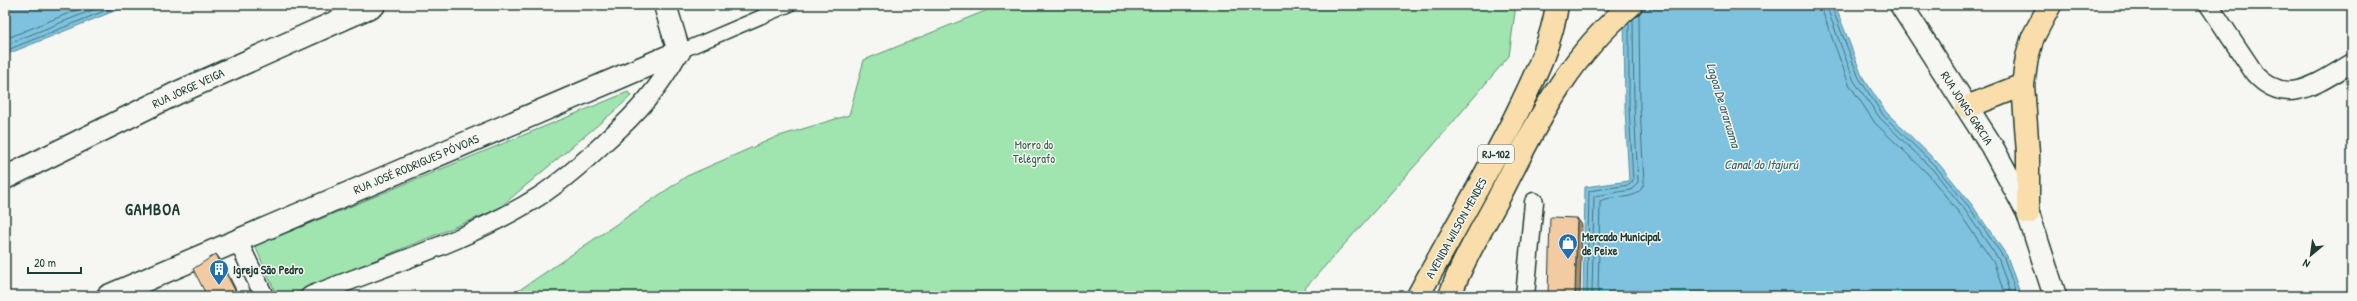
<svg xmlns="http://www.w3.org/2000/svg" width="2357" height="301" font-family="'Patrick Hand',sans-serif">
  <style>
    .green { fill: #a0e4b0; stroke: #609072 }
    .water { fill: #7ec2df; stroke: #588d9b }
    .lines { fill: none; stroke-linecap: round; stroke-linejoin: round }
    .shore { stroke: #457278; stroke-width: 1 }
    .pedestrian-casing { stroke: #1f3d34; stroke-width: 16 }
    .minor-casing { stroke: #1f3d34; stroke-width: 21 }
    .tertiary-casing { stroke: #1f3d34; stroke-width: 25 }
    .secondary-casing { stroke: #1f3d34; stroke-width: 25 }
    .primary-casing { stroke: #1f3d34; stroke-width: 25 }
    .pedestrian { stroke: #f6f6f2; stroke-width: 13 }
    .minor { stroke: #f6f6f2; stroke-width: 18 }
    .tertiary { stroke: #f6f6f2; stroke-width: 22 }
    .secondary { stroke: #f6f6f2; stroke-width: 22 }
    .primary { stroke: #f9deab; stroke-width: 22 }
    .shaded-wall { fill: #aa8e72; stroke: #1f3d34 }
    .building { fill: #f3cba3; stroke: #1f3d34 }
    .labels { text-anchor: middle; dominant-baseline: central; stroke-width: 3; stroke-linejoin: round; paint-order: stroke }
    .shield { fill: #f6f6f2; stroke: #60746d; stroke-width: 1 }
    .shield-label { font-size: 11px; font-weight: bold; fill: #1f3d34 }
    .street-label { font-size: 12px; fill: #1f3d34; stroke: #f6f6f2 }
    .park-label { font-size: 12px; fill: #395e4d; stroke: #f6f6f2 }
    .poi-label { font-size: 12px; font-weight: bold; fill: #1f3d34; stroke: #f6f6f2; text-anchor: start }
    .water-label { font-size: 13px; font-style: italic; fill: #375e5f; stroke: #f6f6f2 }
    .district-label { font-size: 16px; font-weight: bold; letter-spacing: 1px; fill: #1f3d34; stroke: #f6f6f2 }
  </style>
  <rect width="100%" height="100%" fill="#f6f6f2"/>
  <filter id="ink" filterUnits="userSpaceOnUse"><feTurbulence type="fractalNoise" baseFrequency=".025" numOctaves="2"/><feDisplacementMap in="SourceGraphic" scale="8" xChannelSelector="R" yChannelSelector="G"/><feConvolveMatrix kernelMatrix="1 2 1 2 8 2 1 2 1" color-interpolation-filters="sRGB"/></filter>
  <g filter="url(#ink)">
    <path class="green" d="M1000 5H1516L1509 56 1431 148 1298 296H507L518 291 687 176 776 137 849 115 864 60Z
      M628 92 631 96 618 108 498 209 288 296H277L255 246Z"/>
    <path class="water" d="M5 5H129L5 55Z
      M1624 5H1835L1862 76 1886 112 1939 164 1972 205 2007 256 2021 296H1583L1585 187 1629 181 1625 108Z"/>
    <g class="lines">
      <path class="shore" d="M1820 5 1849 84 1875 123 1928 174 1960 214 1994 263 2005 296
        M1826 5 1854 81 1880 118 1933 170 1965 210 1999 260 2011 296
        M1831 5 1859 78 1883 115 1936 167 1969 207 2004 258 2017 296
        M5 39 89 5
        M5 45 105 5
        M5 51 119 5
        M1587 296 1589 191 1629 185 1633 181 1629 107V24
        M1592 296 1594 196 1631 190 1638 182 1634 107 1633 19
        M1598 296 1600 201C1614 194 1638 203 1644 183L1640 107 1639 14"/>
      <defs>
        <path id="pedestrian" d="M679 52 789 5"/>
        <path id="minor" d="M2209 5 2255 74C2287 109 2319 82 2352 63
          M238 241 264 296
          M310 296C385 266 470 240 538 197 563 181 585 161 606 141 637 113 659 89 679 52
          M1525 296 1534 202"/>
        <path id="tertiary" d="M1901 5 1991 145 2028 213 2055 296"/>
        <path id="secondary" d="M5 178 177 93 374 5
          M108 296 679 52 665 5"/>
        <path id="primary" d="M1967 107 2023 85
          M2028 213V153L2023 85 2027 57 2033 37 2050 5
          M1418 296C1451 235 1486 176 1517 113 1533 80 1552 42 1557 5
          M1450 296C1460 265 1482 229 1497 201 1536 125 1564 61 1631 5"/>
      </defs>
      <use href="#pedestrian" class="pedestrian-casing"/>
      <use href="#minor" class="minor-casing"/>
      <use href="#tertiary" class="tertiary-casing"/>
      <use href="#secondary" class="secondary-casing"/>
      <use href="#primary" class="primary-casing"/>
      <use href="#pedestrian" class="pedestrian"/>
      <use href="#minor" class="minor"/>
      <use href="#tertiary" class="tertiary"/>
      <use href="#secondary" class="secondary"/>
      <use href="#primary" class="primary"/>
    </g>
    <path class="shaded-wall" d="M1577 218 1582 225 1580 296H1575Z
      M216 254 222 262 239 296H238Z"/>
    <path class="building" d="M1550 217 1577 218 1575 296H1548Z
      M216 254 238 296H207L193 269Z"/>
  </g>
  <defs>
    <symbol id="shop-pin" viewBox="-11 -11 22 30"><path d="M0 17L-7.5 6A9.5 9.5 0 1 1 7.5 6Z" fill="#1f6fb2" stroke="#f6f6f2"/><path d="M-5-2.5h2.3a2.7 3.5 0 0 1 5.4 0H5L5.5 6h-11ZM-1.5-2.5h3a1.5 2.3 0 0 0-3 0Z" fill="#fff"/></symbol>
    <symbol id="building-pin" viewBox="-11 -11 22 30"><path d="M0 17L-7.5 6A9.5 9.5 0 1 1 7.5 6Z" fill="#1f6fb2" stroke="#f6f6f2"/><path d="M-4-6H4V6H1V3H-1V6H-4ZM-2.5-4.3h1.7v1.8h-1.7ZM.8-4.3h1.7v1.8H.8ZM-2.5-1h1.7V.8h-1.7ZM.8-1h1.7V.8H.8Z" fill="#fff"/></symbol>
  </defs>
  <g fill-rule="evenodd">
    <use href="#shop-pin" x="1557" y="232" width="22" height="30"/>
    <use href="#building-pin" x="208" y="258" width="22" height="30"/>
  </g>
  <g class="labels">
    <rect class="shield" x="1478" y="145" width="36" height="18" rx="3"/>
    <g class="shield-label">
      <text x="1496" y="154">RJ-102</text>
    </g>
    <g class="street-label">
      <text transform="translate(188 88) rotate(-25)">RUA JORGE VEIGA</text>
      <text transform="translate(1967 108) rotate(57)">RUA JONAS GARCIA</text>
      <text transform="translate(416 164) rotate(-23)">RUA JOSÉ RODRIGUES PÓVOAS</text>
      <text transform="translate(1456 228) rotate(-61)">AVENIDA WILSON MENDES</text>
    </g>
    <g class="park-label">
      <text x="1034" y="144">Morro do<tspan x="1034" dy="14">Telégrafo</tspan></text>
    </g>
    <g class="poi-label">
      <text x="1582" y="236">Mercado Municipal<tspan x="1582" dy="14">de Peixe</tspan></text>
      <text x="233" y="269">Igreja São Pedro</text>
    </g>
    <g class="water-label">
      <text transform="translate(1724 105) rotate(73)">Lagoa De araruama</text>
      <text x="1761" y="164">Canal do Itajurú</text>
    </g>
    <g class="district-label">
      <text x="153" y="209">GAMBOA</text>
    </g>
  </g>
  <rect width="2357" height="301" fill="none" stroke="#f6f6f2" stroke-width="20"/>
  <rect x="10" y="10" width="2337" height="281" fill="none" stroke="#1f3d34" stroke-width="1.5" filter="url(#ink)"/>
  <g transform="translate(2311 255) rotate(209)" stroke="#f6f6f2" stroke-width="3" paint-order="stroke">
  <path d="M0-3L7 15L0 10L-7 15Z" fill="#1f3d34"/>
  <text y="-6" font-size="11" font-weight="bold" text-anchor="middle" fill="#1f3d34">N</text>
  </g>
  <path d="M28 267v6h53v-6" fill="none" stroke="#1f3d34" stroke-width="2"/>
  <text x="34" y="267" font-size="12" fill="#1f3d34" stroke="#f6f6f2" stroke-width="3" paint-order="stroke">20 m</text>
</svg>
